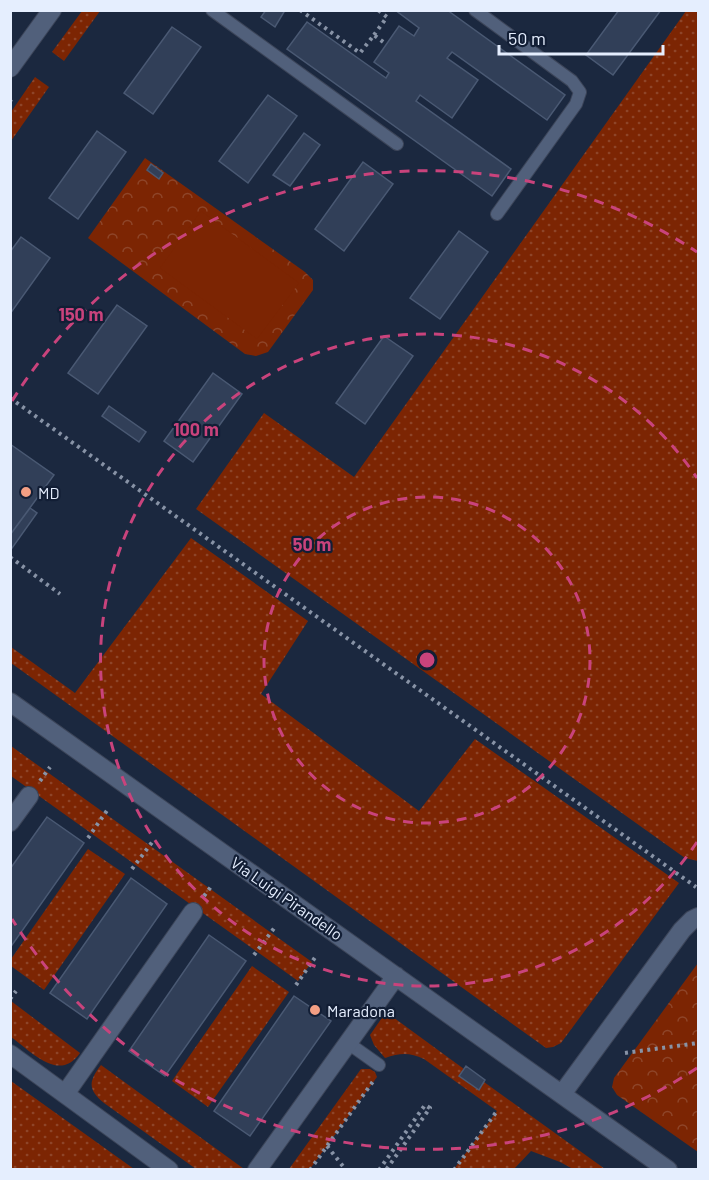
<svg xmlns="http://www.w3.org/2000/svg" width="709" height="1180" font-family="Barlow,sans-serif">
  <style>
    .grass { fill: url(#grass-dots) }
    .park { fill: url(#park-crowns) }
    .pitch { fill: #7c2503 }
    .building { fill: #313f58; stroke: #4a5973; stroke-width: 1.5 }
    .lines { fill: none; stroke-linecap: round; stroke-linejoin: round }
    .service-casing { stroke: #3c4559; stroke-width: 14 }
    .minor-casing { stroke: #3c4559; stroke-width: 20 }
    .path { stroke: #8893a6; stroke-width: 4; stroke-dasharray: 3 4.5; stroke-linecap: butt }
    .service { stroke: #51607b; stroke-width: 12 }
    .minor { stroke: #51607b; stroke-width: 18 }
    .ring { fill: none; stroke: #c9437c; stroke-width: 3; stroke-dasharray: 10 8 }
    .poi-dot { fill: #f39f84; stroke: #121e35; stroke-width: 2 }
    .labels { text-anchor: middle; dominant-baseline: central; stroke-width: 4.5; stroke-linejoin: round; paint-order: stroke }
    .poi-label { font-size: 16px; fill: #e5eefe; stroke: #121e35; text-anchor: start }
    .street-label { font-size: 16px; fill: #e5eefe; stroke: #121e35 }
    .centre { fill: #c9437c; stroke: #121e35; stroke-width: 3 }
    .ring-label { font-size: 18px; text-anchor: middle; font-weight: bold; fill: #c9437c; stroke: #121e35; stroke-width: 4.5; stroke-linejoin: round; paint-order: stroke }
  </style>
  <defs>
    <pattern id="grass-dots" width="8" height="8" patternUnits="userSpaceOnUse" patternTransform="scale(1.5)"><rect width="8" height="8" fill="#7c2503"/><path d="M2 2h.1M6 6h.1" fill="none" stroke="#8e4529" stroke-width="1.8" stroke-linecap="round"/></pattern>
    <pattern id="park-crowns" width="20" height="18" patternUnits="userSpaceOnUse" patternTransform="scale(1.5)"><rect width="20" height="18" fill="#7c2503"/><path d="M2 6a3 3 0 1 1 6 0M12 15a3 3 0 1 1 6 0" fill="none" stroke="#8e4529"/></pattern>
  </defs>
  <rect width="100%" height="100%" fill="#1b283f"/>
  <path class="grass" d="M82 11H100L64 61 52 52Z
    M686 11H698V861L685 858 196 509 264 413 354 477Z
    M35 77 49 87 11 141V112Z
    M191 538 308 621 261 694 419 811 475 739 679 883 561 1043 553 1047 546 1048 11 663V647L75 693Z
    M11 746 312 962 298 981 11 776Z
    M88 849 125 874 44 990 11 966V959Z
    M252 966 289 992 208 1107 172 1081Z
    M11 1001 80 1053C59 1083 32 1052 11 1037Z
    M386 1012 464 1069 459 1076 484 1082 605 1169H573L560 1162 531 1151 514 1169H454L497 1111 424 1059C409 1052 400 1053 385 1058L374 1045 370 1035Z
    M101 1065 244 1169H196L104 1103C87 1089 89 1081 101 1065Z
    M361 1069H370L375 1072 377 1077 310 1169H289Z
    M11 1081 134 1169H11Z"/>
  <path class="park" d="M145 158 305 272 313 280V290L268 352 256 356 245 354 88 238Z
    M698 963V1152L617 1095 612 1087 614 1078Z"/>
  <path class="pitch" d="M201 211 299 283 257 339 160 268Z"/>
  <path class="building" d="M266 10H281L284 12 275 27 261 17Z
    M395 10H447L565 95 547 120 452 52 447 58 478 80 452 118 420 95 416 101 511 169 492 196 287 49 307 22 386 78 389 73 374 62 399 26 414 36 419 28Z
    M619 10H661L613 75 586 55Z
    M172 27 201 47 153 114 124 93Z
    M268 95 297 116 248 183 219 161Z
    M97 131 126 152 78 219 49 198Z
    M304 133 320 145 290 186 273 175Z
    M363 162 393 184 344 251 315 229Z
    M151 164 163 173 159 179 147 170Z
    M459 231 488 252 440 319 410 298Z
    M21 237 50 258 10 314V252Z
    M117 305 147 326 98 394 68 373Z
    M384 336 413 356 365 424 336 403Z
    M213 373 242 394 193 462 164 441Z
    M109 406 146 432 139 442 102 416Z
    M10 444 54 475 10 535Z
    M30 508 37 513 10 551V535Z
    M47 817 84 843 10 948V869Z
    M131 878 167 904 87 1019 50 993Z
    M209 935 246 961 165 1076 129 1051Z
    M294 996 331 1021 250 1136 214 1111Z
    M466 1066 485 1080 479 1090 459 1076Z"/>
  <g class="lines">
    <defs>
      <path id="service" d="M212 10 397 144
        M475 10 572 81 580 92 576 104 497 214
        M348 1043 379 1065"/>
      <path id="minor" d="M10 68 52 10
        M10 702 668 1170
        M10 822 29 796
        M10 1054 169 1170
        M65 1094 193 912
        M562 1094 682 930 692 920 698 917
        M257 1170 396 976"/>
    </defs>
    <use href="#service" class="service-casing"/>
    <use href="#minor" class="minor-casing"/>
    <path class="path" d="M300 10 360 53 374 35 386 44
      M374 35 387 17 378 10
      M10 101 12 102
      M10 398 696 887
      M10 557 60 594
      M40 781 50 767
      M88 838 108 809
      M132 869 153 841
      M204 896 213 884
      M254 955 275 927
      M296 985 316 956
      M10 999 16 991
      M625 1053 698 1043
      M327 1146 346 1170
      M310 1170 374 1080
      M379 1170 425 1105 430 1108 386 1170
      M454 1170 497 1111"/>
    <use href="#service" class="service"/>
    <use href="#minor" class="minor"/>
  </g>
  <g class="ring">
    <circle cx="427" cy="660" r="163"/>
    <path d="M697 842A326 326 0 1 1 697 478"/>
    <path d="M697 1068A489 489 0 0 1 12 919M12 401A489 489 0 0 1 697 252"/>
  </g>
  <g class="poi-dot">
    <circle cx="26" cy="492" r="6"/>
    <circle cx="315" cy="1010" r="6"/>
  </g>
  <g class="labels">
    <g class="poi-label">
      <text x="38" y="492">MD</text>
      <text x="327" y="1010">Maradona</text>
    </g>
    <g class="street-label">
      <text transform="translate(287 898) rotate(35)">Via Luigi Pirandello</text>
    </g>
  </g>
  <circle cx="427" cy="660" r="9" class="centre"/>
  <g class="ring-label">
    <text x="81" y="321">150 m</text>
    <text x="196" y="436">100 m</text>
    <text x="312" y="551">50 m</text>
  </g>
  <rect width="709" height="1180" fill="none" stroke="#e5eefe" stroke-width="24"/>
  <path d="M499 45v9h164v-9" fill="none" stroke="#e5eefe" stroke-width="3"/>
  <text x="508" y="45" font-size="18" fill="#e5eefe" stroke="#121e35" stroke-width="4.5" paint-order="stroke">50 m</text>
</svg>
